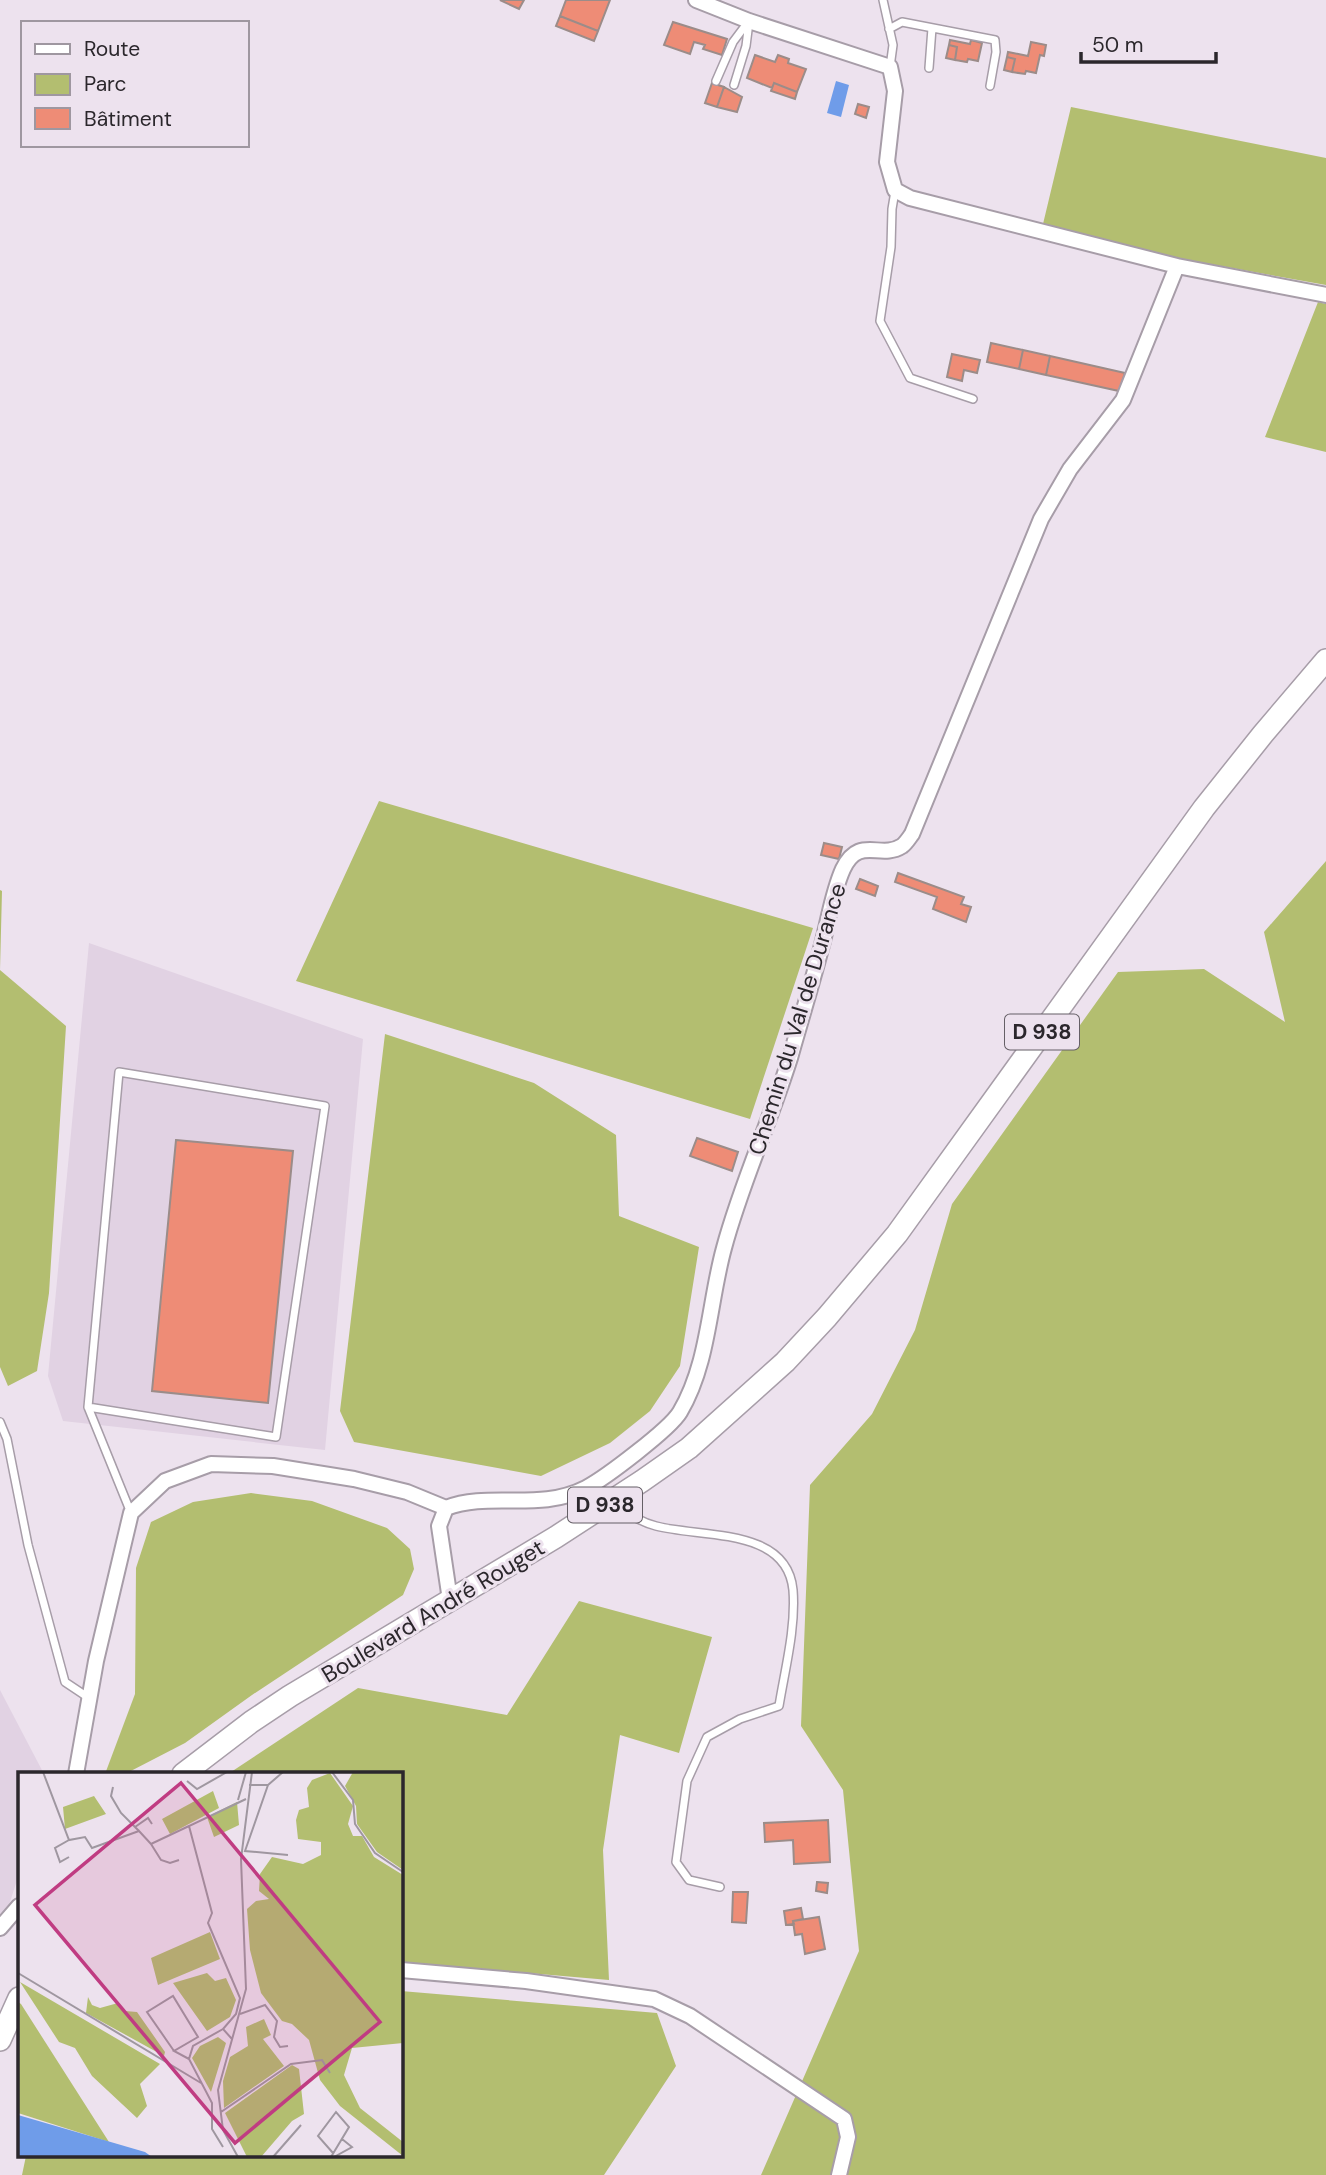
<svg xmlns="http://www.w3.org/2000/svg" width="1326" height="2175" font-family="'DM Sans',sans-serif">
  <style>
    .built { fill: #e1d2e3 }
    .green { fill: #b3be70 }
    .water { fill: #6f9ce9 }
    .building { fill: #ee8c76; stroke: #9b8c89; stroke-width: 2 }
    .lines { fill: none; stroke-linecap: round; stroke-linejoin: round }
    .lane-casing { stroke: #a79da8; stroke-width: 10 }
    .street-casing { stroke: #a79da8; stroke-width: 18 }
    .primary-casing { stroke: #a79da8; stroke-width: 24 }
    .lane { stroke: #fff; stroke-width: 7 }
    .street { stroke: #fff; stroke-width: 14 }
    .primary { stroke: #fff; stroke-width: 21 }
    .labels { text-anchor: middle; dominant-baseline: central; stroke-width: 6; stroke-linejoin: round; paint-order: stroke }
    .shield { fill: #ede2ee; stroke: #655f66; stroke-width: 2 }
    .shield-label { font-size: 21px; font-weight: bold; fill: #2b272c }
    .street-label { font-size: 23px; fill: #2b272c; stroke: #ede2ee }
    .inset-road { fill: none; stroke: #9f97a0; stroke-width: 2 }
    .view { fill: #c03c82; fill-opacity: 0.15; stroke: #c03c82; stroke-width: 3.5 }
    .inset-edge { fill: none; stroke: #2b272c; stroke-width: 3.5 }
  </style>
  <rect width="100%" height="100%" fill="#ede2ee"/>
  <path class="built" d="M89 943 363 1039 325 1450 63 1421 48 1376Z
    M0 1690 44 1774H19V1874L0 1933Z"/>
  <path class="green" d="M1071 107 1326 158V285L1160 255 1043 224Z
    M1318 302 1326 304V452L1265 437Z
    M379 801 813 928 750 1119 296 981Z
    M1326 861V2175H761L859 1951 843 1790 801 1726 810 1485 872 1414 915 1330 952 1204 1118 972 1204 969 1285 1022 1264 932Z
    M0 890 2 891 0 970 66 1026 49 1293 37 1371 8 1386 0 1367Z
    M385 1034 534 1083 616 1135 619 1216 699 1247 680 1366 650 1411 610 1443 541 1476 354 1442 340 1411Z
    M251 1493 312 1501 387 1528 410 1549 414 1569 403 1595 252 1695 185 1743 125 1774H105L135 1694 136 1568 151 1522 193 1502Z
    M579 1601 712 1637 679 1753 620 1735 603 1850 609 1980 401 1962V1774H228L358 1688 507 1715Z
    M401 1991 657 2013 676 2066 604 2175H22L26 2156H401Z"/>
  <path class="water" d="M836 81 849 85 841 117 827 113Z"/>
  <path class="building" d="M500 0H524L519 9Z
    M566 0H610L598 31 560 16Z
    M560 16 598 31 594 41 556 26Z
    M673 22 727 39 722 55 703 49 705 45 694 42 690 54 664 45Z
    M950 40 970 44 971 40 982 43 978 61 968 59 967 62 955 60 957 47 949 45Z
    M1031 42 1046 45 1044 56 1040 55 1036 73 1026 71 1025 74 1012 72 1015 59 1007 57 1008 52 1028 56Z
    M949 45 957 47 955 60 946 58Z
    M755 55 775 62 778 55 789 59 788 63 806 69 797 92 774 83 772 88 747 78Z
    M1007 57 1015 59 1012 72 1004 70Z
    M712 83 724 87 717 107 705 103Z
    M774 83 797 92 795 99 771 91Z
    M724 87 742 97 737 112 717 107Z
    M858 104 869 107 866 118 855 114Z
    M991 343 1023 350 1019 369 987 362Z
    M1023 350 1050 356 1046 375 1019 369Z
    M952 354 980 360 977 373 964 370 962 381 947 377Z
    M1050 356 1125 373 1119 391 1046 375Z
    M824 843 842 847 839 859 821 855Z
    M898 873 964 897 961 904 971 907 966 922 933 909 937 897 895 882Z
    M860 879 878 886 875 896 856 889Z
    M697 1138 738 1152 732 1171 690 1156Z
    M176 1140 293 1151 268 1403 152 1391Z
    M828 1820 830 1862 794 1864 793 1840 765 1842 764 1823Z
    M817 1882 828 1883 827 1893 816 1891Z
    M733 1892H748L746 1923 732 1922Z
    M801 1908 803 1919 793 1921 794 1924 786 1925 784 1911Z
    M819 1917 825 1949 805 1954 802 1934 795 1935 793 1921Z"/>
  <g class="lines">
    <defs>
      <path id="lane" d="M883 0 893 45 890 67
        M889 29 902 22 995 40 996 52 990 86
        M929 68 932 28
        M716 81 733 42 748 22
        M734 85 746 46 749 22
        M895 191 892 209 891 247 880 321 910 378 973 399
        M88 1407 119 1072 325 1106 276 1437 88 1407 131 1513
        M0 1422 7 1439 28 1545 65 1682 89 1698
        M614 1504C628 1513 640 1522 656 1526 702 1538 787 1527 793 1590 796 1628 785 1669 779 1706L740 1719 707 1737 687 1781 676 1862 689 1880 720 1887"/>
      <path id="street" d="M696 0 749 21 890 67 895 91 887 162 895 190 910 198 1177 266
        M450 1600 439 1526 446 1508C490 1491 539 1512 586 1488 605 1478 670 1429 680 1412 709 1363 709 1302 724 1248 741 1184 770 1122 790 1058 801 1019 813 980 823 941 829 918 833 891 843 869 859 835 880 860 902 846 906 843 909 838 912 834L1041 519 1070 469 1123 400 1177 266 1326 295
        M76 1774 96 1661 131 1513 165 1481 211 1464 273 1466 354 1479 407 1492 446 1508
        M0 1928 19 1906
        M401 1970 526 1981 654 1999 690 2016 844 2119 848 2137 839 2175"/>
      <path id="primary" d="M183 1774 251 1722 290 1696 556 1537 642 1481 689 1448 785 1362 827 1317 897 1234 1204 808 1263 734 1326 660
        M0 2040 19 1998"/>
    </defs>
    <use href="#lane" class="lane-casing"/>
    <use href="#street" class="street-casing"/>
    <use href="#primary" class="primary-casing"/>
    <use href="#lane" class="lane"/>
    <use href="#street" class="street"/>
    <use href="#primary" class="primary"/>
  </g>
  <g class="labels">
    <g class="shield">
      <rect x="1005" y="1014.5" width="74" height="35" rx="5"/>
      <rect x="568" y="1487.5" width="74" height="35" rx="5"/>
    </g>
    <g class="shield-label">
      <text x="1042" y="1032">D 938</text>
      <text x="605" y="1505">D 938</text>
    </g>
    <g class="street-label">
      <text transform="translate(797 1019) rotate(-73)">Chemin du Val de Durance</text>
      <text transform="translate(433 1611) rotate(-31)">Boulevard André Rouget</text>
    </g>
  </g>
  <g transform="translate(18 1772)">
    <rect width="385" height="385" fill="#ede2ee"/>
    <path d="M335 0H385V98L359 80 339 52 338 34 327 14ZM312 1 335 34 330 52 335 64H344L356 85 385 103V271L334 276 326 303 342 336 385 370V384L322 334 302 308 291 268 274 252 264 249 243 221 232 178 229 137 238 129 251 127 241 119 242 102 254 85 285 92 303 83V70L280 67 278 48 281 38 291 35 289 16 294 8ZM195 19 201 36 152 62 144 47ZM76 24 88 42 47 57 45 35ZM219 30 221 53 196 65 189 45ZM192 160 202 187 140 213 133 186ZM189 201 197 209 208 206 218 228 212 245 189 259 155 211ZM2 210 142 292 122 312 129 334 119 346 74 304 57 276 41 270ZM70 225 74 233 82 236 100 231 107 239 119 240 147 280 146 284 68 241ZM0 230 3 232 91 370 0 341ZM246 247 253 263 245 267 266 294 206 336 205 309 212 285 230 274 228 255ZM200 265 208 271 193 320 174 286 182 274ZM274 293 281 297 286 342 274 349 243 385H229L207 341Z" fill="#b3be70"/>
    <path d="M0 343 127 380 134 385H0Z" fill="#6f9ce9"/>
    <path class="inset-road" d="M25 0 51 68 67 65 74 76 121 59 133 72 171 54M314 0 335 28 337 52 357 81 385 100M169 9 179 17 209 0M231 13H250L265 0M250 13 227 79 270 83M95 15 93 24 103 41 121 59M220 28 228 0M117 55 130 46 134 52M51 68 37 76 42 90 51 85M133 72 143 88 152 91 161 88M0 201 183 311M222 242 247 233 259 249 256 265 262 275 270 274M205 257 175 274 171 287 194 331V357L205 375M214 267 205 257 218 242 222 226 190 151 194 141 171 54 228 27M156 279 129 240 155 224 180 265 156 279 171 287M203 340 273 292 304 288 312 301M220 385 205 358 200 318 228 217 223 87 234 0M255 385 283 353M313 385 331 355 318 340 300 364 315 381M316 385 334 375 324 367"/>
    <path class="view" d="M163 11 362 250 217 371 17 133Z"/>
    <rect width="385" height="385" class="inset-edge"/>
  </g>
  <rect x="21" y="21" width="228" height="126" fill="#ede2ee" stroke="#9f97a0" stroke-width="2"/>
  <rect x="35" y="44" width="35" height="10" fill="#ffffff" stroke="#9f97a0" stroke-width="2"/>
  <text x="84" y="56" font-size="21" fill="#2b272c">Route</text>
  <rect x="35" y="74" width="35" height="21" fill="#b3be70" stroke="#9f97a0" stroke-width="2"/>
  <text x="84" y="91" font-size="21" fill="#2b272c">Parc</text>
  <rect x="35" y="108" width="35" height="21" fill="#ee8c76" stroke="#9f97a0" stroke-width="2"/>
  <text x="84" y="126" font-size="21" fill="#2b272c">Bâtiment</text>
  <path d="M1081 52v10h135v-10" fill="none" stroke="#2b272c" stroke-width="3.5"/>
  <text x="1092" y="52" font-size="21" fill="#2b272c" stroke="#ede2ee" stroke-width="5" paint-order="stroke">50 m</text>
</svg>
